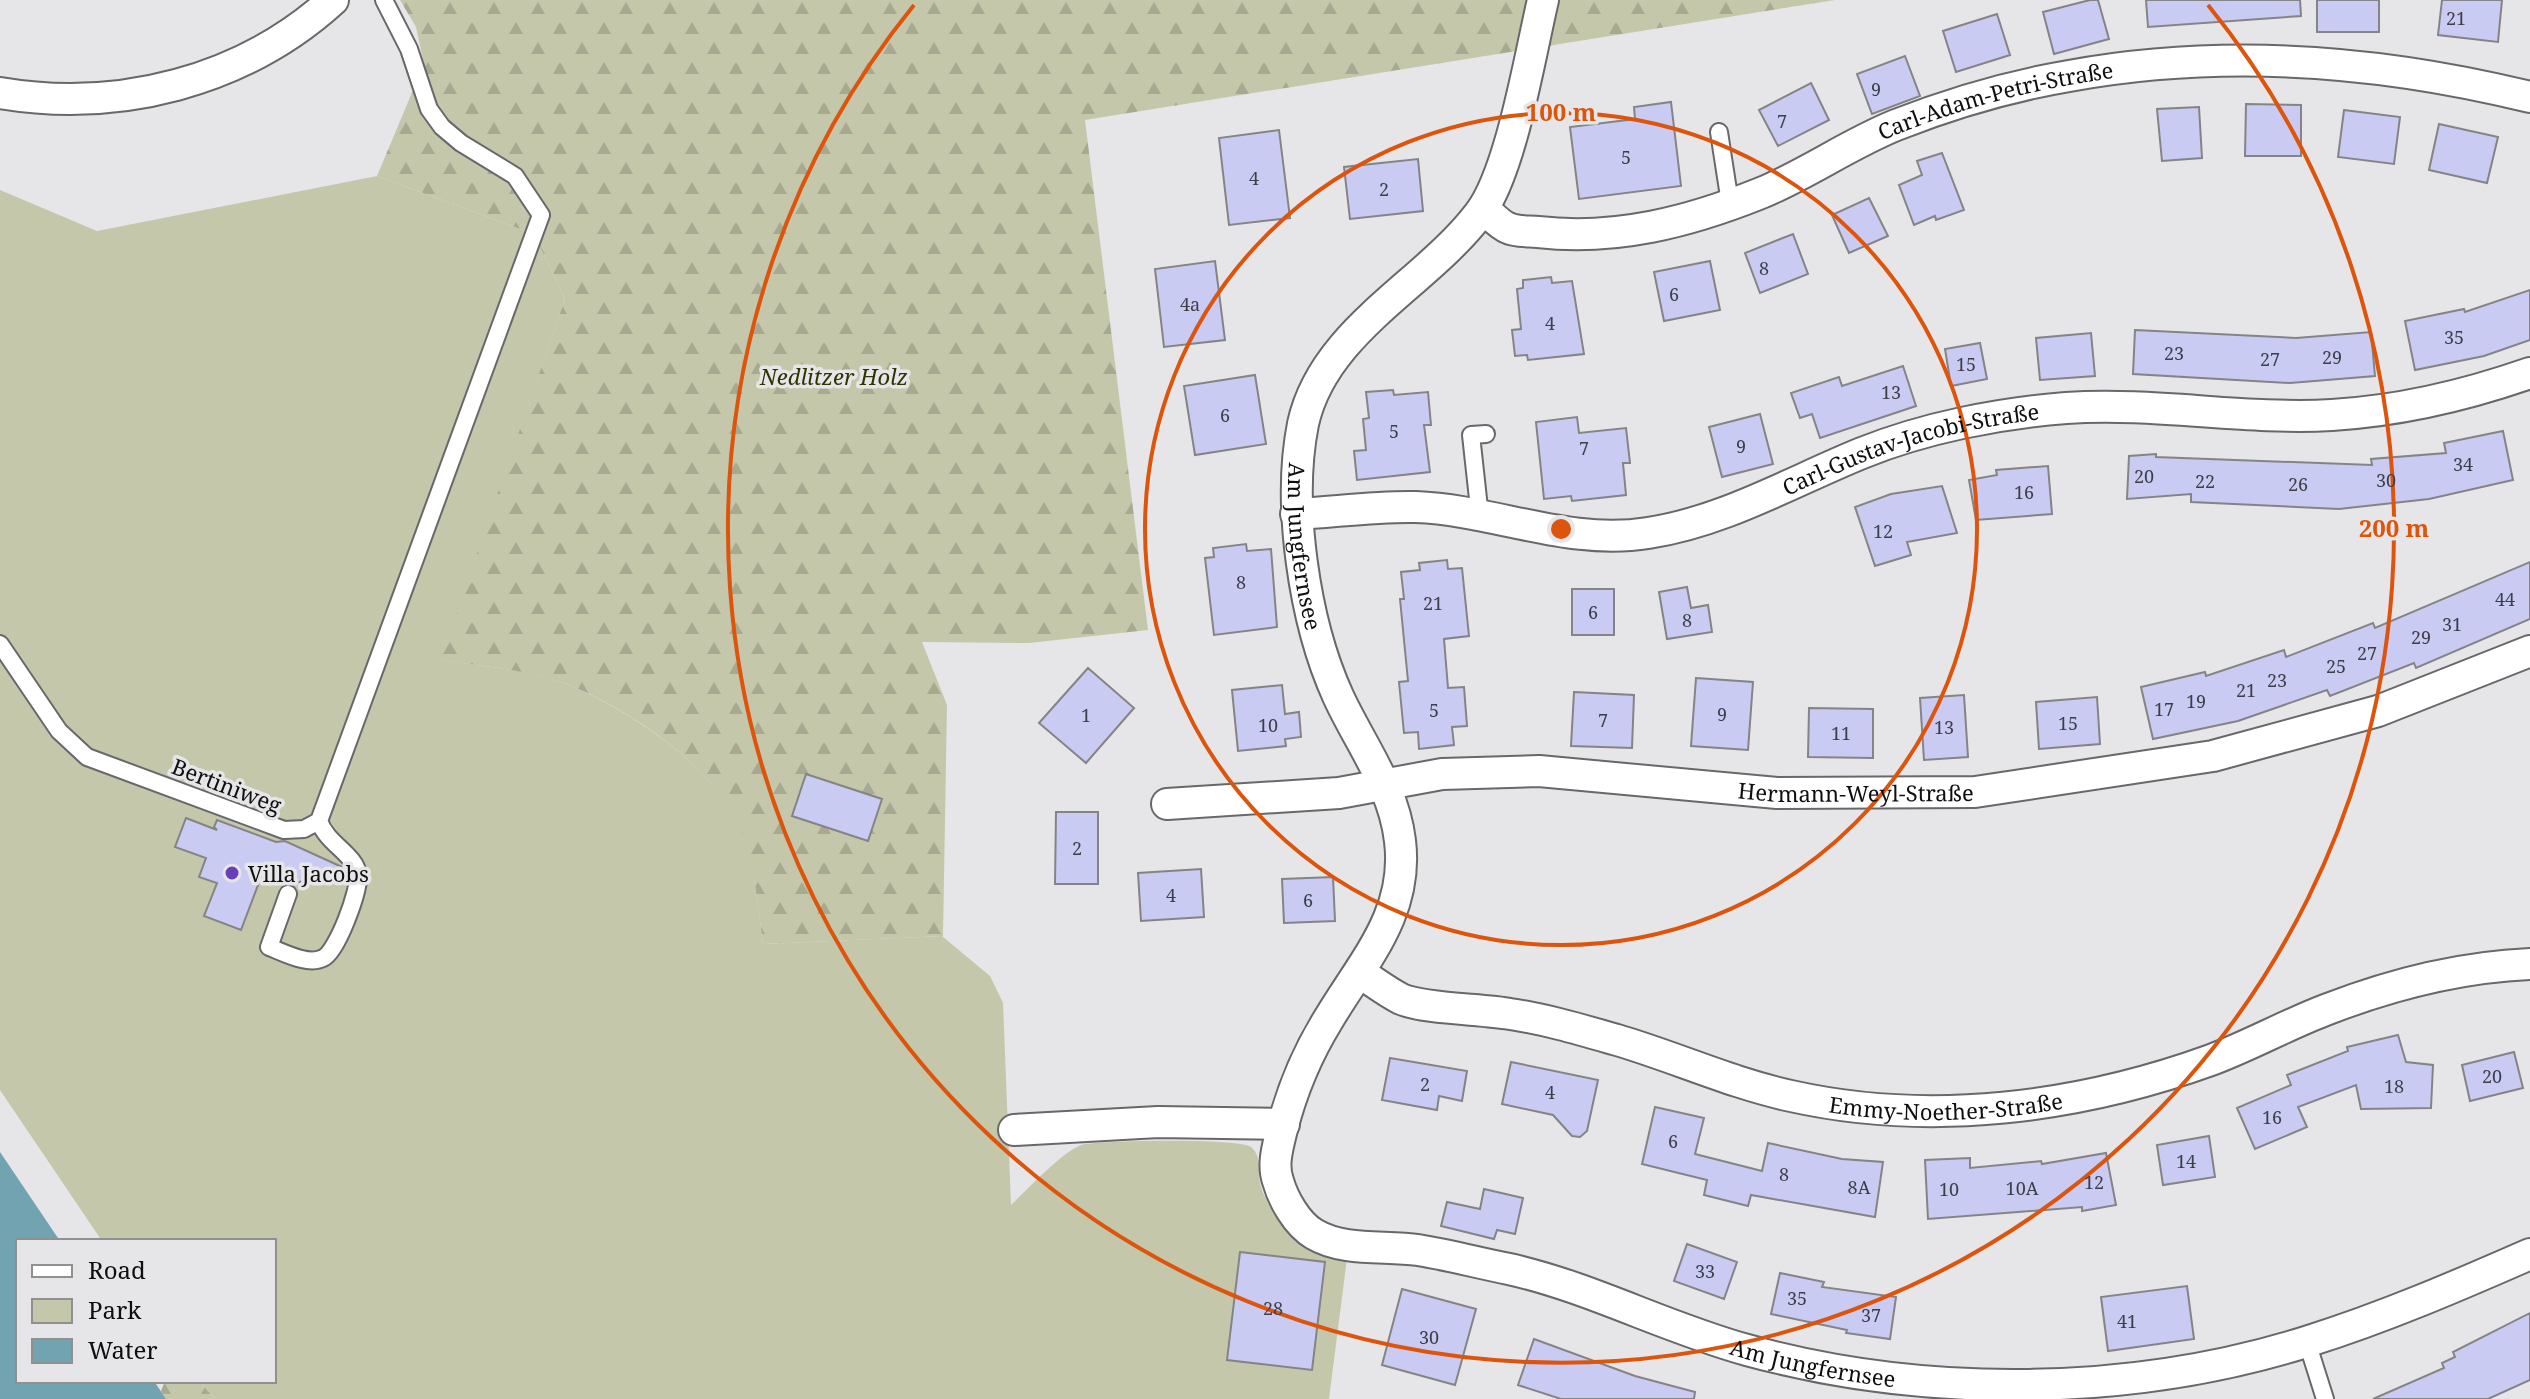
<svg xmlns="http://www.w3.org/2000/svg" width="2530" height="1399" font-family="'Noto Serif',serif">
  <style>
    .green { fill: #c4c7aa }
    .forest { fill: url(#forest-firs) }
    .water { fill: #72a3b0 }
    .building { fill: #c9cbf3; stroke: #848486; stroke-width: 2 }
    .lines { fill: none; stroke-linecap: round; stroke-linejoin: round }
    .lane-casing { stroke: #68686a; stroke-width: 20 }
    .street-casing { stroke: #68686a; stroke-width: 34 }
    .lane { stroke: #fff; stroke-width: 16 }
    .street { stroke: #fff; stroke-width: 30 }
    .ring { fill: none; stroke: #dd550c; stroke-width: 4 }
    .poi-dot { fill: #6740b8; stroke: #e6e6e8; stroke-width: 3 }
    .labels { text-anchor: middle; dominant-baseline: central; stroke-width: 7; stroke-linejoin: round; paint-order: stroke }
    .number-label { font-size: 18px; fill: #3e3e48 }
    .street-label { font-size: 22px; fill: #0f0f0f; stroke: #e6e6e8 }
    .park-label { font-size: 22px; font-style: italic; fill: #323300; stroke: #e6e6e8 }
    .poi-label { font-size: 22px; fill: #0f0f0f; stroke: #e6e6e8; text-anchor: start }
    .centre { fill: #dd550c; stroke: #e6e6e8; stroke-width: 4 }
    .ring-label { font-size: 24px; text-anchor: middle; font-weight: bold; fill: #dd550c; stroke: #e6e6e8; stroke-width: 7; stroke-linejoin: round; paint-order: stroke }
  </style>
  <defs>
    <pattern id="forest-firs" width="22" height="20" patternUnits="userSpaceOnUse" patternTransform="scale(2)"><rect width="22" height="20" fill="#c4c7aa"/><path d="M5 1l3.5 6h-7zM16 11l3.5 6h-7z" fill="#a7aa91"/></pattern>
  </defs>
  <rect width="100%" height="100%" fill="#e6e6e8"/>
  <path class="green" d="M377 176 534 234 565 299 441 660C480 666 524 669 561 682 625 706 720 769 744 835 755 869 758 908 763 944L942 936 990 976 1003 1003 1011 1205C1027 1190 1061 1153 1081 1145 1097 1140 1241 1138 1251 1147 1263 1157 1257 1174 1261 1187 1267 1207 1289 1235 1307 1244 1318 1251 1334 1254 1347 1258L1329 1399H215L199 1381H274V1241H102L0 1090V190L97 231Z"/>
  <path class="forest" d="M400 0H1835L1085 120 1148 630 1029 643 922 642 947 705 943 936 763 944C758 908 755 869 743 835 720 769 625 705 561 682 523 669 479 666 440 660L565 299 534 234 377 176 424 64 416 27Z
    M165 1381H199L215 1399H166L161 1391Z"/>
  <path class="water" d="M0 1152 60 1241H18V1381H154L166 1399H0Z"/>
  <path class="building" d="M2090 0H2098L2109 39 2054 54 2043 12Z
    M2146 0H2300L2301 16 2148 27Z
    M2317 0H2379V32H2317Z
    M2442 0H2502L2498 42 2438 35Z
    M1997 14 2010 55 1956 72 1943 31Z
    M1905 56 1920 96 1872 114 1857 74Z
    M1811 83 1829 120 1778 146 1759 110Z
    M1671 102 1681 186 1579 199 1570 127 1635 119 1634 107Z
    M2246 104 2301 105V156H2245Z
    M2199 107 2202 158 2162 161 2157 109Z
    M2344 110 2400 117 2394 164 2338 157Z
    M2439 124 2498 137 2487 183 2429 170Z
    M1279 130 1290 218 1229 225 1219 138Z
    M1942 153 1964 210 1936 220 1935 216 1914 225 1899 185 1922 175 1917 161Z
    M1418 159 1423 211 1350 219 1344 167Z
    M1869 198 1888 236 1849 253 1832 215Z
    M1793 234 1808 274 1760 293 1745 253Z
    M1215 261 1225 340 1164 347 1155 269Z
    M1710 261 1720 310 1664 321 1654 272Z
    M1551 277 1552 283 1572 281 1584 354 1528 360 1527 355 1515 356 1512 330 1521 329 1517 289 1523 288V280Z
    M2530 290V340L2484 356 2415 370 2405 321 2464 309 2465 312Z
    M2135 330 2296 338 2371 332 2375 376 2290 383 2133 374Z
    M2091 333 2095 376 2040 380 2036 338Z
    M1980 343 1987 379 1951 386 1945 349Z
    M1903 366 1916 406 1820 438 1812 414 1800 418 1791 393 1839 377 1842 386Z
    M1255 375 1266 444 1195 455 1184 386Z
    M1393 390 1394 395 1428 392 1431 425H1424L1430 472 1357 480 1354 451 1366 450 1363 419 1369 418 1366 392Z
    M1760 414 1773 464 1722 477 1709 427Z
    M1577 417 1579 433 1626 428 1630 463H1623L1626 495 1572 501 1571 496 1544 499 1536 422Z
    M2503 431 2513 480 2429 499 2339 509 2191 502V494L2127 499 2129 456 2156 454V457L2372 465 2371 459 2446 453 2444 443Z
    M2048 466 2052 514 1976 520 1969 480 1997 475 1996 470Z
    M1942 486 1957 533 1907 542 1911 555 1875 566 1855 507 1891 494Z
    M1246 544 1247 551 1271 549 1277 627 1214 635 1205 558 1214 557 1213 548Z
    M1447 560 1448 569 1462 568 1469 636 1444 639 1448 688 1464 687 1467 726 1452 727 1454 745 1419 749 1418 732 1404 733 1399 682 1408 681 1400 599H1404L1401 572 1420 570 1419 563Z
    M2530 562V619L2416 668 2414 663 2330 696 2327 690 2238 721 2153 739 2141 687 2205 672 2206 676 2284 650 2286 657 2373 623 2375 628Z
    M1687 587 1691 608 1708 605 1712 632 1667 639 1659 592Z
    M1572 589H1614V635H1572Z
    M1088 668 1134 708 1086 763 1039 723Z
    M1696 678 1753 682 1748 750 1691 746Z
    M1282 685 1285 714 1299 712 1301 737 1285 739 1286 746 1238 751 1232 690Z
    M1574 692 1634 695 1632 748 1571 746Z
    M1964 695 1968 757 1924 760 1920 698Z
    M2097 697 2100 744 2039 749 2036 702Z
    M1809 708 1873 709V758L1808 757Z
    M806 774 882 799 868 841 792 816Z
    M1056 812H1098V884H1055Z
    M186 818 217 830 214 827 217 820 276 842 285 841 342 867 294 884 266 864 241 930 204 916 217 883 199 877 206 858 175 847Z
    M1201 869 1204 917 1141 921 1138 873Z
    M1333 877 1335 921 1284 923 1282 879Z
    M2398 1035 2406 1062 2433 1065 2431 1108 2361 1109 2356 1085 2298 1107 2307 1127 2255 1149 2237 1108 2291 1085 2287 1075 2348 1051 2347 1047Z
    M2514 1052 2523 1088 2470 1101 2462 1065Z
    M1390 1058 1467 1071 1462 1101 1439 1096 1437 1110 1382 1100Z
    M1511 1062 1598 1080 1587 1131 1580 1137 1572 1136 1553 1115 1502 1104Z
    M1655 1107 1704 1118 1695 1154 1762 1171 1768 1143 1842 1159 1883 1162 1875 1217 1751 1195 1748 1206 1704 1195 1707 1180 1642 1164Z
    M2209 1136 2215 1177 2163 1185 2157 1145Z
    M2106 1153 2116 1205 2082 1211V1207L1928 1219 1925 1160 1970 1158V1168L2041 1161 2042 1164Z
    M1484 1189 1523 1198 1515 1234 1497 1230 1494 1239 1441 1226 1447 1202 1480 1209Z
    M1687 1244 1737 1262 1724 1299 1674 1281Z
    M1240 1252 1325 1262 1312 1370 1227 1360Z
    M1780 1273 1824 1282 1822 1287 1896 1297 1890 1339 1846 1333 1847 1330 1771 1314Z
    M2187 1286 2194 1339 2108 1351 2101 1297Z
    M1402 1289 1476 1309 1455 1385 1382 1365Z
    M2530 1313V1380L2488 1399H2373L2444 1368 2442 1363 2455 1357 2453 1352Z
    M1534 1339 1635 1376 1695 1392 1694 1399H1561L1518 1385Z"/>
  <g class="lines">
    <defs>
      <path id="lane" d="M1719 132 1730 203
        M1480 517 1471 435 1486 434
        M0 644 59 731 87 757 284 830 304 829 319 821C327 844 355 854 358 874 360 890 337 952 323 958 308 966 283 952 269 947L288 894
        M319 821 541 215 515 176 461 143 442 127 429 109 409 49 384 0
        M2307 1342 2325 1399"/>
      <g id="street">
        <path id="s1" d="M1543 0C1530 55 1511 173 1479 214 1425 285 1323 331 1303 424 1287 504 1304 621 1338 696 1360 744 1394 787 1400 841 1409 914 1363 961 1328 1020 1307 1054 1292 1090 1282 1129 1278 1146 1272 1164 1278 1181 1283 1199 1297 1224 1314 1234 1344 1252 1386 1245 1418 1250 1449 1255 1479 1263 1509 1269 1590 1287 1666 1328 1747 1350 1926 1399 2132 1397 2309 1341 2385 1317 2457 1286 2530 1254"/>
        <path d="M0 93C118 113 243 82 333 0"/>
        <path id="s2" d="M1484 209C1491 215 1500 225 1508 228 1516 232 1529 231 1538 232 1615 241 1689 222 1761 193 1807 174 1849 144 1896 125 1952 103 2010 86 2069 76 2223 48 2379 60 2530 97"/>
        <path id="s3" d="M1296 514C1335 512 1376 506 1416 507 1494 510 1569 546 1648 533 1723 522 1793 481 1862 453 1924 428 1999 413 2066 408 2155 402 2244 420 2332 415 2399 411 2467 395 2530 373"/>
        <path id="s4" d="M1167 804 1339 793 1442 774 1539 771 1777 793 1975 792 2213 756 2378 711 2530 651"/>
        <path id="s5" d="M1360 973C1373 981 1387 992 1401 999 1424 1009 1482 1009 1510 1014 1545 1019 1582 1030 1617 1040 1675 1057 1731 1083 1791 1096 1930 1127 2078 1108 2211 1060 2251 1045 2288 1024 2328 1009 2393 984 2461 967 2530 964"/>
        <path d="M1014 1130 1158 1122 1284 1124"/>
      </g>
    </defs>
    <use href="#lane" class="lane-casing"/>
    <use href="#street" class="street-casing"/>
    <use href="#lane" class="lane"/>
    <use href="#street" class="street"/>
  </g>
  <g class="ring">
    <circle cx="1561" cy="529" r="416"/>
    <path d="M2208 5A833 833 0 1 1 914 5"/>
  </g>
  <circle class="poi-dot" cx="232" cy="873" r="8"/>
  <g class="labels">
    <g class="number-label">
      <text x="2456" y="18">21</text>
      <text x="1876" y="89">9</text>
      <text x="1782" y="121">7</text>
      <text x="1626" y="157">5</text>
      <text x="1254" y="178">4</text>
      <text x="1384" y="189">2</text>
      <text x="1764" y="268">8</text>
      <text x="1674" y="294">6</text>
      <text x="1190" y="304">4a</text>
      <text x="1550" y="323">4</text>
      <text x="2454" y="337">35</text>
      <text x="2174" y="353">23</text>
      <text x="2332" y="357">29</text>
      <text x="2270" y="359">27</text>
      <text x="1966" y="364">15</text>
      <text x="1891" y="392">13</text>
      <text x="1225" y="415">6</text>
      <text x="1394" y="431">5</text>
      <text x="1741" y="446">9</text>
      <text x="1584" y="448">7</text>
      <text x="2463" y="464">34</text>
      <text x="2144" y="476">20</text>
      <text x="2386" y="480">30</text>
      <text x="2205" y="481">22</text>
      <text x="2298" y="484">26</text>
      <text x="2024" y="492">16</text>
      <text x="1883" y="531">12</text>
      <text x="1241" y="582">8</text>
      <text x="2505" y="599">44</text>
      <text x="1433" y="603">21</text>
      <text x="1593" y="612">6</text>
      <text x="1687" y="620">8</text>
      <text x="2452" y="624">31</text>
      <text x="2421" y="637">29</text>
      <text x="2367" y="653">27</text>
      <text x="2336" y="666">25</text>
      <text x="2277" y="680">23</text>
      <text x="2246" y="690">21</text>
      <text x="2196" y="701">19</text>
      <text x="2164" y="709">17</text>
      <text x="1434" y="710">5</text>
      <text x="1722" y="714">9</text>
      <text x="1086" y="715">1</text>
      <text x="1603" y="720">7</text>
      <text x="2068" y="723">15</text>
      <text x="1268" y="725">10</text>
      <text x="1944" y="727">13</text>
      <text x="1841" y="733">11</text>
      <text x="1077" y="848">2</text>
      <text x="1171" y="895">4</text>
      <text x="1308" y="900">6</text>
      <text x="2492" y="1076">20</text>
      <text x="1425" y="1084">2</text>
      <text x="2394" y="1086">18</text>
      <text x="1550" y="1092">4</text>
      <text x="2272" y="1117">16</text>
      <text x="1673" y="1141">6</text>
      <text x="2186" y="1161">14</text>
      <text x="1784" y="1174">8</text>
      <text x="2094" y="1182">12</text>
      <text x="1859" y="1187">8A</text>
      <text x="2022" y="1188">10A</text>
      <text x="1949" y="1189">10</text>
      <text x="1705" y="1271">33</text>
      <text x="1797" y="1298">35</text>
      <text x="1273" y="1308">28</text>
      <text x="1871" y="1315">37</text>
      <text x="2127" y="1321">41</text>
      <text x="1429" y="1337">30</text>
    </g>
    <g class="street-label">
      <text stroke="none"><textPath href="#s2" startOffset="544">Carl-Adam-Petri-Straße</textPath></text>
      <text stroke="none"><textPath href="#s3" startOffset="632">Carl-Gustav-Jacobi-Straße</textPath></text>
      <text stroke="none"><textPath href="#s1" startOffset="626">Am Jungfernsee</textPath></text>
      <text transform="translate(227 785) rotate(21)">Bertiniweg</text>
      <text stroke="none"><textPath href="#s4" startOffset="692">Hermann-Weyl-Straße</textPath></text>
      <text stroke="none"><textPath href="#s5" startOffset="608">Emmy-Noether-Straße</textPath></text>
      <text stroke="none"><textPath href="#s1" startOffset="1892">Am Jungfernsee</textPath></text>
    </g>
    <g class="park-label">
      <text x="834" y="376">Nedlitzer Holz</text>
    </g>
    <g class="poi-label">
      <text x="248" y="873">Villa Jacobs</text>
    </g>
  </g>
  <circle cx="1561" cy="529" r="12" class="centre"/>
  <g class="ring-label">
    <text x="1561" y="121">100 m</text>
    <text x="2394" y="537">200 m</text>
  </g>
  <rect x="16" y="1239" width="260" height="144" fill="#e6e6e8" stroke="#909091" stroke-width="2"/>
  <rect x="32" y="1265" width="40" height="12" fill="#ffffff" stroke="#909091" stroke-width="2"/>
  <text x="88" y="1279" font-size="24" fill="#0f0f0f">Road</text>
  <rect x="32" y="1299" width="40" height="24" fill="#c4c7aa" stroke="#909091" stroke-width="2"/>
  <text x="88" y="1319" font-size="24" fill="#0f0f0f">Park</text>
  <rect x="32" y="1339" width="40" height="24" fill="#72a3b0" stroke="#909091" stroke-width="2"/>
  <text x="88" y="1359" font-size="24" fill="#0f0f0f">Water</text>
</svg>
